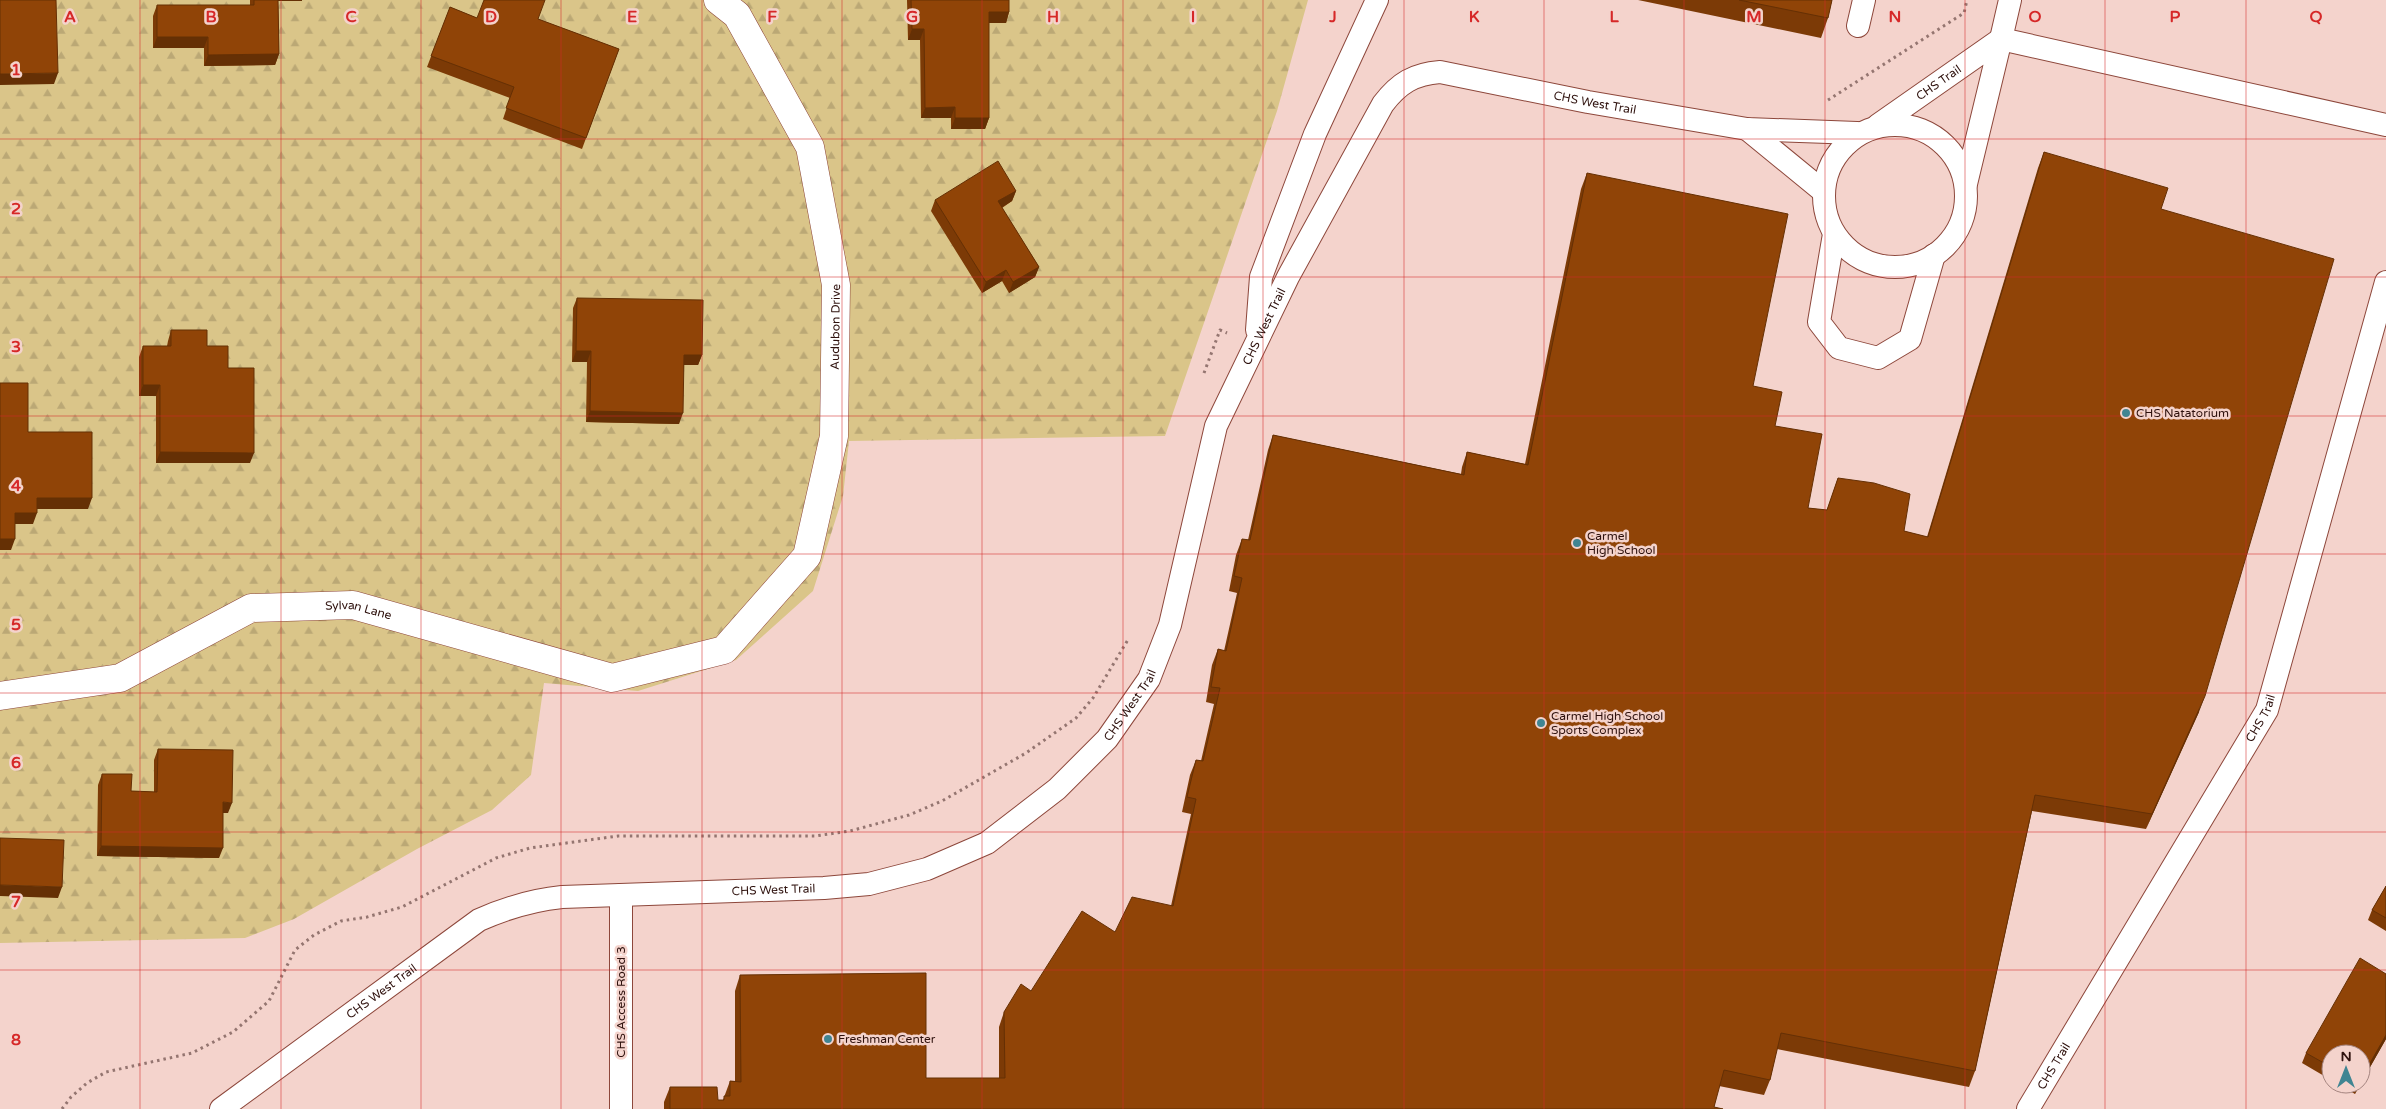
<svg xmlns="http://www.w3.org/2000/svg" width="2386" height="1109" font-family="'Varela Round',sans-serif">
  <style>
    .forest { fill: url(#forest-firs) }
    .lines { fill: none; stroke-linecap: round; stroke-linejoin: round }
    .service-casing { stroke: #8d473b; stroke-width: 24 }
    .minor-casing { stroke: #8d473b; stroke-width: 29 }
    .path { stroke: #947570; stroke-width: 3; stroke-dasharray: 2.5 4; stroke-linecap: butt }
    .service { stroke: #fff; stroke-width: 22 }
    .minor { stroke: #fff; stroke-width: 28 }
    .wall { fill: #7c3a06 }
    .shaded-wall { fill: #653005 }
    .building { fill: #904407; stroke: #653005 }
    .grid { fill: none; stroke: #d62828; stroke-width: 1; stroke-opacity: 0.55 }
    .poi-dot { fill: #408592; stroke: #f4d3cc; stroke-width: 2 }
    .labels { text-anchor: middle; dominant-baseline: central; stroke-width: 5; stroke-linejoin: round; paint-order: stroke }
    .street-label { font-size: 12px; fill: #2e110d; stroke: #f4d3cc }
    .poi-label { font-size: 12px; fill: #2e110d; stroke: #f4d3cc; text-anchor: start }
    .grid-label { font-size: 16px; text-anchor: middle; font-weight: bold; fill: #d62828; stroke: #f4d3cc; stroke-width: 5; stroke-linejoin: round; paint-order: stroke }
  </style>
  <defs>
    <pattern id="forest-firs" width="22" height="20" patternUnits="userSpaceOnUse" patternTransform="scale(1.25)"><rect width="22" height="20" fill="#dac589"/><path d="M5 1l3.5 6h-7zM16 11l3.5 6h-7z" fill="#bba875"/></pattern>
  </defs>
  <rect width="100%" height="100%" fill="#f4d3cc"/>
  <path class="forest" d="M0 0H1308L1277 111 1165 436 849 441 843 496 813 591 736 660 638 691 544 683 531 775 492 810 417 849 294 919 245 938 0 943Z"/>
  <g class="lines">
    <defs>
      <g id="service">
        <path d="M2010 0 2001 39 2386 125"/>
        <path d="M1858 26 1864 0"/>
        <circle cx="1895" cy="196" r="71"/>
        <path id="s1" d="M1878 125 2001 39 1966 184"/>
        <path d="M1747 129 1824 192"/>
        <path d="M1834 234 1819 322 1839 348 1878 358 1910 339 1934 255"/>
        <path d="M1257 330 1261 277 1315 134 1377 0"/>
        <path id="s2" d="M221 1109 479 920C506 908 532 900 562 897L824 888 869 884 927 869 987 843 1057 789 1107 739 1149 679 1170 625 1216 426 1288 277 1383 104C1399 83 1414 74 1440 72L1588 102 1747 129 1857 133"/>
        <path d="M621 1109V895"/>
        <path id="s3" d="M2028 1109 2267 710 2386 282"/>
      </g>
      <g id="minor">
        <path id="s4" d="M0 696 120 678 251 608 353 605 612 678 724 650 807 556 834 436 836 285 810 147 737 15 718 0"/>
      </g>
    </defs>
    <use href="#service" class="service-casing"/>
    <use href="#minor" class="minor-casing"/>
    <path class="path" d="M1828 100 1964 13 1967 0
      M1204 373 1220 330 1227 333
      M62 1109 71 1097 87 1083 106 1072 192 1053 233 1032 269 1001 295 950 314 935 341 921 367 917 402 907 496 858 530 848 618 836H815L850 831 909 815 942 801 1026 753 1076 718 1093 698 1129 638"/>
    <use href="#service" class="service"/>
    <use href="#minor" class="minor"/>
  </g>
  <path class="wall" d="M250 0H302V1H278L279 54 275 65 204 66V48H153V16L157 5H250Z
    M907 0H1009V12L1006 23H989V118L985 129H951V118H921L920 40H908Z
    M1638 0H1832L1828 18 1821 38Z
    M450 7 477 18 538 19 619 49 582 149 503 119 510 98 427 67Z
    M2044 152 2161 209 2199 712 2146 829 2032 811 1975 1071 1969 1087 1777 1049 1770 1080 1764 1095 1719 1086 1714 1107 1723 1109H664V1102L670 1087 718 1100H723L730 1081H735V991L740 975 926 1078H999V1027L1004 1012 1031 991 1115 932 1171 906 1191 814 1182 812 1190 775 1196 760 1201 761 1214 704 1206 702 1212 665 1218 649 1224 651 1237 593 1229 591 1236 555 1242 539 1248 540 1268 450 1273 435 1461 474 1462 467 1467 452 1525 464 1581 189 1587 173 1753 386 1775 426 1808 508 1827 510 1838 478 1904 531 1927 537 2038 168Z
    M1016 191 1012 201 1002 208 1039 267 1035 277 1009 293 1002 281 982 293 931 211 935 200Z
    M577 298 702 355 698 365H684L679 424 586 422 587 362H572L573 308Z
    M171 330 207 346 228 368 250 463H156V396H139V357L143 346H167L168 341Z
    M158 749 228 813H223L219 858 97 856 98 785 102 774 131 791 154 792V760Z
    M2386 886V931L2368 920 2372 910Z
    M2386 974V1039L2361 1083 2331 1054V1080L2302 1063 2306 1053Z
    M2338 1084H2360L2355 1094Z"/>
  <path class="shaded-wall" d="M275 0H302V1H274Z
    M989 12H1009L1006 23H985Z
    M912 29H924L920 40H908Z
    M157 37H208L204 48H153Z
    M279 54 275 65 204 66 208 55Z
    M58 73 54 84 0 85V74Z
    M955 107 951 118H921L925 108Z
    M955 118H989L985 129H951Z
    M1016 191 1012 201 994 212 998 201Z
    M1039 267 1035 277 1009 293 1013 282Z
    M1006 270 1002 281 982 293 986 282Z
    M576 351H591L587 362H572Z
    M684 355H702L698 365H680Z
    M143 385H160L156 396H139Z
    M590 411 683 413 679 424 586 422Z
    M160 452 254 453 250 463H156Z
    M37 498H92L88 509H33Z
    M15 513H37L33 524H11Z
    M0 539H15L11 550H0Z
    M2205 696 2199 712 2146 829 2152 814Z
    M223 802 232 803 228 813H219Z
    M101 846 223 848 219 858 97 856Z
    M0 885 62 887 58 898 0 896Z
    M2386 1035V1039L2361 1083V1079Z
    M2358 1084H2360L2355 1094Z"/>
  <path class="building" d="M0 0H56L58 73 0 74Z
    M254 0H278L279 54 208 55V37H157V5H254Z
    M484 0H545L538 19 619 49 586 138 506 108 514 87 431 56 450 7 477 18Z
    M911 0H1009V12H989V118H955V107L925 108 924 29H912Z
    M1739 0H1832L1828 18Z
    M2044 152 2168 188 2161 209 2334 259 2205 696 2152 814 2035 795 1975 1071 1781 1033 1770 1080 1724 1070 1714 1107 1723 1109H670V1087H717L718 1100H724V1096H730V1081L741 1082 740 975 926 973V1078H1005L1004 1012 1021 984 1031 991 1082 911 1115 932 1132 897 1173 906 1196 799 1187 797 1196 760 1203 761 1220 688 1211 687 1218 649 1226 651 1242 578 1234 576 1242 539 1250 540 1273 435 1464 475 1467 452 1528 465 1587 173 1788 214 1753 386 1782 392 1775 426 1822 434 1808 508 1827 510 1838 478 1874 483 1910 494 1904 531 1928 537Z
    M998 161 1016 191 998 201 1039 267 1013 282 1006 270 986 282 935 200Z
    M577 298 703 300 702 355H684L683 413 590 411 591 351H576Z
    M171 330H207V346H228V368H254V453L160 452V385H143V346H171Z
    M0 383H28V432H92V498H37V513H15V539H0Z
    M158 749 233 750 232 803 223 802V848L101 846 102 774H132L131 791 157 792Z
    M0 838 64 840 62 887 0 885Z
    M2386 886V918L2372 910Z
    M2360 958 2386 974V1035L2361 1079V1054H2331V1067L2306 1053Z"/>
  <path class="grid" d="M140 0V1109M281 0V1109M421 0V1109M561 0V1109M702 0V1109M842 0V1109M982 0V1109M1123 0V1109M1263 0V1109M1404 0V1109M1544 0V1109M1684 0V1109M1825 0V1109M1965 0V1109M2105 0V1109M2246 0V1109M0 139H2386M0 277H2386M0 416H2386M0 554H2386M0 693H2386M0 832H2386M0 970H2386"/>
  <g class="poi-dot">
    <circle cx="2126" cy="413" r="5"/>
    <circle cx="1577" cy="543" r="5"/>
    <circle cx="1541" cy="723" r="5"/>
    <circle cx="828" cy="1039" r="5"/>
  </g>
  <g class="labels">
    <g class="street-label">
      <text stroke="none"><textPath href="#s1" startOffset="74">CHS Trail</textPath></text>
      <text stroke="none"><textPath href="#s2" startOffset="1922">CHS West Trail</textPath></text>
      <text stroke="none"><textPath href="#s4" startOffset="1114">Audubon Drive</textPath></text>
      <text stroke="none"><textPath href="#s2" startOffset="1444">CHS West Trail</textPath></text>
      <text stroke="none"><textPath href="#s4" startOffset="378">Sylvan Lane</textPath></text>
      <text stroke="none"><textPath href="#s2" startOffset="1039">CHS West Trail</textPath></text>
      <text stroke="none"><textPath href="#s3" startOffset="455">CHS Trail</textPath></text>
      <text stroke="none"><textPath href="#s2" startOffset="618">CHS West Trail</textPath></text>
      <text stroke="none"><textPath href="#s2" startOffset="199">CHS West Trail</textPath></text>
      <text transform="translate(621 1002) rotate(-90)">CHS Access Road 3</text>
      <text stroke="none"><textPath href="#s3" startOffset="50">CHS Trail</textPath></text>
    </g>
    <g class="poi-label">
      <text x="2136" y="413">CHS Natatorium</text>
      <text x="1587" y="536">Carmel<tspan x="1587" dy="14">High School</tspan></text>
      <text x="1551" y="716">Carmel High School<tspan x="1551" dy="14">Sports Complex</tspan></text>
      <text x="838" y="1039">Freshman Center</text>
    </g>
  </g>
  <g class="grid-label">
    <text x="70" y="22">A</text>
    <text x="211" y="22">B</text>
    <text x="351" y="22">C</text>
    <text x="491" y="22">D</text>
    <text x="632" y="22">E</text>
    <text x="772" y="22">F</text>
    <text x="912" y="22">G</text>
    <text x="1053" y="22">H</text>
    <text x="1193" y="22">I</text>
    <text x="1333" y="22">J</text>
    <text x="1474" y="22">K</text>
    <text x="1614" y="22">L</text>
    <text x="1754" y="22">M</text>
    <text x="1895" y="22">N</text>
    <text x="2035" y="22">O</text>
    <text x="2175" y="22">P</text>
    <text x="2316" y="22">Q</text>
    <text x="16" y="75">1</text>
    <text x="16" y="214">2</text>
    <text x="16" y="352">3</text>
    <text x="16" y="491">4</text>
    <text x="16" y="630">5</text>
    <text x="16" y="768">6</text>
    <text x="16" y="907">7</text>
    <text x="16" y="1045">8</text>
  </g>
  <g transform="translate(2346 1069)"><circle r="24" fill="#f4d3cc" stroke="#a58580"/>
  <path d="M0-4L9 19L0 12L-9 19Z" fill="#408592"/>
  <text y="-8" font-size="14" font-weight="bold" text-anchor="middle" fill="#2e110d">N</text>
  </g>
</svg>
